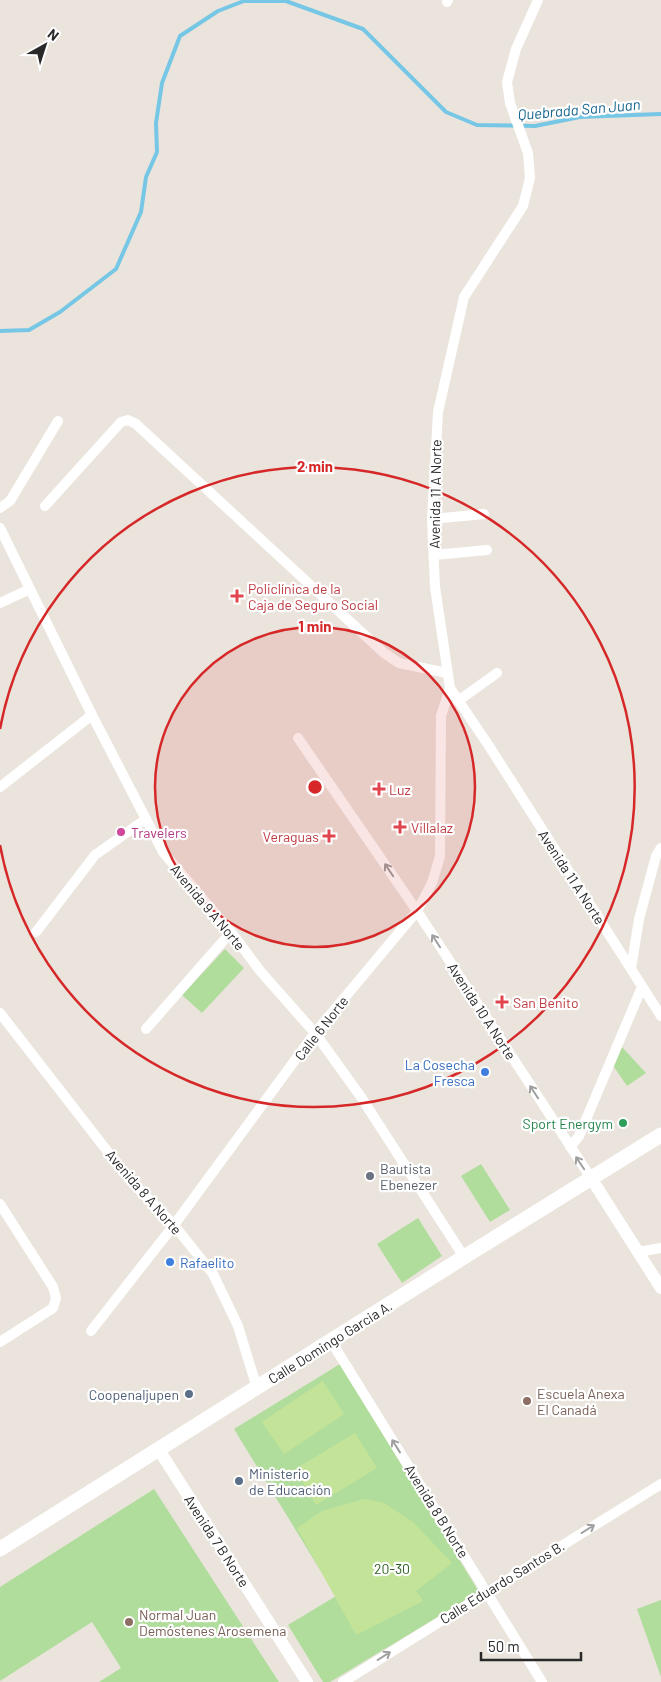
<svg xmlns="http://www.w3.org/2000/svg" width="661" height="1682" font-family="Barlow,sans-serif">
  <style>
    .green { fill: #b1dd9c }
    .pitch { fill: #c3e498 }
    .lines { fill: none; stroke-linecap: round; stroke-linejoin: round }
    .stream { stroke: #76c7e5; stroke-width: 4 }
    .minor { stroke: #fff; stroke-width: 10 }
    .tertiary { stroke: #fff; stroke-width: 12 }
    .secondary { stroke: #fff; stroke-width: 15 }
    .oneway { stroke: #9f9f9f }
    .ring { fill: none; stroke: #d62828; stroke-width: 2.5 }
    .health-dot { fill: #e0444e; stroke: #fff; stroke-width: 2 }
    .hotel-dot { fill: #d1479c; stroke: #fff; stroke-width: 2 }
    .shop-dot { fill: #3f7fe0; stroke: #fff; stroke-width: 2 }
    .leisure-dot { fill: #2e9e5b; stroke: #fff; stroke-width: 2 }
    .worship-dot { fill: #6b7280; stroke: #fff; stroke-width: 2 }
    .service-dot { fill: #5c6f8a; stroke: #fff; stroke-width: 2 }
    .education-dot { fill: #8d6e63; stroke: #fff; stroke-width: 2 }
    .labels { text-anchor: middle; dominant-baseline: central; stroke-width: 4.5; stroke-linejoin: round; paint-order: stroke }
    .street-label { font-size: 14px; fill: #292929; stroke: #fff }
    .health-label { font-size: 14px; fill: #be3a42; stroke: #fff; text-anchor: start }
    .hotel-label { font-size: 14px; fill: #b23c85; stroke: #fff; text-anchor: start }
    .shop-label { font-size: 14px; fill: #366cbe; stroke: #fff; text-anchor: end }
    .leisure-label { font-size: 14px; fill: #27864d; stroke: #fff; text-anchor: end }
    .worship-label { font-size: 14px; fill: #5b616d; stroke: #fff; text-anchor: start }
    .education-label { font-size: 14px; fill: #785e54; stroke: #fff; text-anchor: start }
    .service-label { font-size: 14px; fill: #4e5e75; stroke: #fff; text-anchor: end }
    .park-label { font-size: 14px; fill: #2c601f; stroke: #fff }
    .water-label { font-size: 15px; font-style: italic; fill: #17658f; stroke: #fff }
    .centre { fill: #d62828; stroke: #fff; stroke-width: 2.5 }
    .ring-label { font-size: 15px; text-anchor: middle; font-weight: bold; fill: #d62828; stroke: #fff; stroke-width: 4.5; stroke-linejoin: round; paint-order: stroke }
  </style>
  <rect width="100%" height="100%" fill="#eae4dc"/>
  <path class="green" d="M225 949 244 968 202 1013 182 995Z
    M621 1046 646 1073 627 1086 612 1064Z
    M481 1164 510 1210 490 1222 461 1176Z
    M418 1218 442 1256 402 1283 377 1244Z
    M340 1364 479 1592 330 1682H323L288 1625 336 1596 234 1429Z
    M154 1489 279 1682H99L121 1668 92 1622 0 1681V1587Z
    M661 1600V1677L637 1609Z"/>
  <path class="pitch" d="M323 1381 344 1414 284 1454 262 1422Z
    M355 1433 377 1468 316 1505 295 1469Z
    M364 1499 384 1503 413 1522 452 1563 416 1591 423 1601 356 1635 297 1528 322 1511Z"/>
  <g class="lines">
    <path class="stream" d="M0 331 29 330 60 312 116 269 141 212 146 177 157 152 156 123 162 83 180 36 218 11 244 1H286L363 29 446 112 477 125 535 126 580 117 661 114"/>
    <path class="minor" d="M538 0 516 49 507 82 510 103 528 153 530 178 523 206 464 297 438 412 432 519 435 587 450 688 489 746 661 1016
      M447 2 448 0
      M45 506 121 422 128 420 136 424 384 653 399 663 447 673
      M0 508 10 501 58 421
      M432 519 484 514
      M0 528 92 715 163 852 231 932 261 972 315 1033 361 1097 464 1257
      M434 555 487 550
      M0 603 30 589
      M458 701 497 673
      M298 738 417 911 591 1178
      M0 787 92 715
      M36 932 95 855 146 819
      M631 969 639 919 656 856 661 848
      M0 1013 129 1179 174 1225 213 1274 238 1326 257 1388
      M146 1029 231 932
      M570 1147 579 1136 642 987
      M0 1204 53 1287 56 1298 53 1308 0 1342
      M638 1252 661 1248
      M91 1331 174 1225 315 1033 417 911 432 883 440 856 441 716 450 688
      M331 1341 542 1682
      M343 1682 661 1484"/>
    <path class="tertiary" d="M591 1178 661 1288
      M159 1450 307 1682"/>
    <path class="secondary" d="M0 1549 464 1257 661 1135"/>
  </g>
  <defs><path id="oneway-shaft" d="M-6 0H5M1.5-3L5.5 0L1.5 3" fill="none" stroke-width="1.6" stroke-linecap="round" stroke-linejoin="round" transform="scale(1.25)"/></defs>
  <g class="oneway">
    <use href="#oneway-shaft" transform="translate(389 870) rotate(-124)"/>
    <use href="#oneway-shaft" transform="translate(436 941) rotate(-123)"/>
    <use href="#oneway-shaft" transform="translate(534 1092) rotate(-123)"/>
    <use href="#oneway-shaft" transform="translate(580 1163) rotate(-124)"/>
    <use href="#oneway-shaft" transform="translate(396 1446) rotate(-122)"/>
    <use href="#oneway-shaft" transform="translate(588 1529) rotate(-32)"/>
    <use href="#oneway-shaft" transform="translate(384 1656) rotate(-32)"/>
  </g>
  <circle cx="315" cy="787" r="160" fill="#d62828" fill-opacity=".12"/>
  <g class="ring">
    <circle cx="315" cy="787" r="160"/>
    <path d="M0 729A320 320 0 1 1 0 845"/>
  </g>
  <g class="health-dot">
    <path d="M234.5 588.5h5v5h5v5h-5v5h-5v-5h-5v-5h5z"/>
    <path d="M376.5 781.5h5v5h5v5h-5v5h-5v-5h-5v-5h5z"/>
    <path d="M397.5 819.5h5v5h5v5h-5v5h-5v-5h-5v-5h5z"/>
    <path d="M326.5 828.5h5v5h5v5h-5v5h-5v-5h-5v-5h5z"/>
    <path d="M499.5 994.5h5v5h5v5h-5v5h-5v-5h-5v-5h5z"/>
  </g>
  <circle class="hotel-dot" cx="121" cy="832" r="5"/>
  <g class="shop-dot">
    <circle cx="485" cy="1072" r="5"/>
    <circle cx="170" cy="1262" r="5"/>
  </g>
  <circle class="leisure-dot" cx="623" cy="1123" r="5"/>
  <circle class="worship-dot" cx="370" cy="1176" r="5"/>
  <g class="service-dot">
    <circle cx="189" cy="1394" r="5"/>
    <circle cx="239" cy="1481" r="5"/>
  </g>
  <g class="education-dot">
    <circle cx="527" cy="1401" r="5"/>
    <circle cx="129" cy="1622" r="5"/>
  </g>
  <g class="labels">
    <g class="street-label">
      <text transform="translate(435 494) rotate(-89)">Avenida 11 A Norte</text>
      <text transform="translate(572 877) rotate(57)">Avenida 11 A Norte</text>
      <text transform="translate(208 907) rotate(50)">Avenida 9 A Norte</text>
      <text transform="translate(482 1011) rotate(57)">Avenida 10 A Norte</text>
      <text transform="translate(321 1028) rotate(-52)">Calle 6 Norte</text>
      <text transform="translate(144 1192) rotate(49)">Avenida 8 A Norte</text>
      <text transform="translate(330 1342) rotate(-32)">Calle Domingo Garcia A.</text>
      <text transform="translate(437 1511) rotate(58)">Avenida 8 B Norte</text>
      <text transform="translate(217 1541) rotate(57)">Avenida 7 B Norte</text>
      <text transform="translate(502 1582) rotate(-32)">Calle Eduardo Santos B.</text>
    </g>
    <g class="health-label">
      <text x="248" y="588">Policlínica de la<tspan x="248" dy="16">Caja de Seguro Social</tspan></text>
      <text x="389" y="789">Luz</text>
      <text x="411" y="827">Villalaz</text>
      <text x="319" y="836" text-anchor="end">Veraguas</text>
      <text x="513" y="1002">San Benito</text>
    </g>
    <g class="hotel-label">
      <text x="131" y="832">Travelers</text>
    </g>
    <g class="shop-label">
      <text x="475" y="1064">La Cosecha<tspan x="475" dy="16">Fresca</tspan></text>
      <text x="180" y="1262" text-anchor="start">Rafaelito</text>
    </g>
    <g class="leisure-label">
      <text x="613" y="1123">Sport Energym</text>
    </g>
    <g class="worship-label">
      <text x="380" y="1168">Bautista<tspan x="380" dy="16">Ebenezer</tspan></text>
    </g>
    <g class="education-label">
      <text x="537" y="1393">Escuela Anexa<tspan x="537" dy="16">El Canadá</tspan></text>
      <text x="139" y="1614">Normal Juan<tspan x="139" dy="16">Demóstenes Arosemena</tspan></text>
    </g>
    <g class="service-label">
      <text x="179" y="1394">Coopenaljupen</text>
      <text x="249" y="1473" text-anchor="start">Ministerio<tspan x="249" dy="16">de Educación</tspan></text>
    </g>
    <g class="park-label">
      <text x="392" y="1568">20-30</text>
    </g>
    <g class="water-label">
      <text transform="translate(579 109) rotate(-5)">Quebrada San Juan</text>
    </g>
  </g>
  <circle cx="315" cy="787" r="8" class="centre"/>
  <g class="ring-label">
    <text x="315" y="472">2 min</text>
    <text x="315" y="632">1 min</text>
  </g>
  <g transform="translate(45 45) rotate(39)" stroke="#ffffff" stroke-width="4" paint-order="stroke">
  <path d="M0-4L9 19L0 12L-9 19Z" fill="#292929"/>
  <text y="-8" font-size="14" font-weight="bold" text-anchor="middle" fill="#292929">N</text>
  </g>
  <path d="M481 1652v8h100v-8" fill="none" stroke="#292929" stroke-width="2.5"/>
  <text x="488" y="1652" font-size="15" fill="#292929" stroke="#ffffff" stroke-width="4" paint-order="stroke">50 m</text>
</svg>
